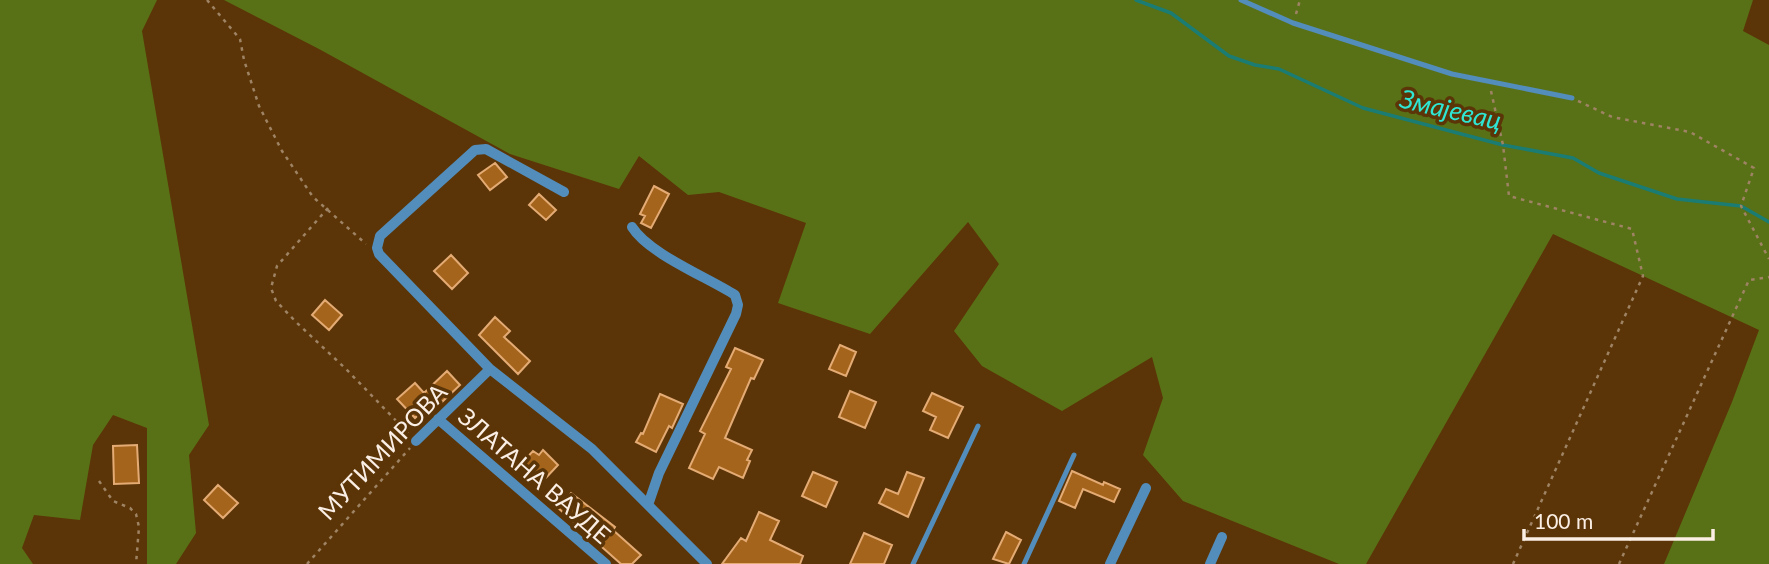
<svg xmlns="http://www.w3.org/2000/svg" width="1769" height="564" font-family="Lato,sans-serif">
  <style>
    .forest { fill: #597116 }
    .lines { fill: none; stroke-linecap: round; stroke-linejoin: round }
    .stream { stroke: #1a7c72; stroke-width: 3.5 }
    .building { fill: #a4641b; stroke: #e4ab75; stroke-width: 2 }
    .path { stroke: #9e8364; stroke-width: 2.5; stroke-dasharray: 3.5 5; stroke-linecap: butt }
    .service { stroke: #538dbb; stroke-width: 5 }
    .minor { stroke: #538dbb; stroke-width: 10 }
    .labels { text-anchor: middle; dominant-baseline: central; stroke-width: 7; stroke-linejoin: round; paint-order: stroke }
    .street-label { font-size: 24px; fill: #fbefe5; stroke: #5b3507 }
    .water-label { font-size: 26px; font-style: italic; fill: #2ee6d3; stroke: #5b3507 }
  </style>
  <rect width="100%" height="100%" fill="#5b3507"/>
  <path class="forest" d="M0 0H157L142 31 209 425 189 455 196 533 176 564H147V428L113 415 93 445 80 520 34 515 22 548 33 564H0Z
    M224 0H1753L1743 31 1769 45V564H1664L1732 402 1759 330 1553 234 1366 564H1339L1183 501 1143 455 1163 398 1152 357 1062 411 982 366 954 331 999 264 968 222 870 334 778 303 806 223 719 192 688 195 639 156 619 189 510 154 319 49Z"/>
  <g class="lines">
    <path class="stream" d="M1136 0 1171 13 1229 56 1255 65 1279 69 1363 108 1503 145 1573 158 1599 173 1677 199 1741 206 1769 222"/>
  </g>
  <path class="building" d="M495 163 507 177 490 190 478 175Z
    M654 186 669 194 651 228 641 223 645 216 640 214Z
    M539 194 556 210 546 220 529 205Z
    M451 255 468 273 452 289 434 271Z
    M325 300 342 315 329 330 312 315Z
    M495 317 510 331 504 337 530 361 518 374 479 335Z
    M840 345 856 352 846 376 829 369Z
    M735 348 763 360 754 379 751 378 725 438 752 450 747 460 750 461 743 478 719 467 713 479 689 468 705 434 700 431 731 369 726 367Z
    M447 371 460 385 442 402 438 397 415 418 397 399 415 383 424 393Z
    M850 391 876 402 865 428 839 417Z
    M932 393 963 407 948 438 930 430 936 417 923 411Z
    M660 394 683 404 672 428 669 426 656 452 636 442 641 433 643 434Z
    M137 445 139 483 114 484 113 446Z
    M543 450 558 465 541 483 520 465 533 451 539 455Z
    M1072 471 1103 485 1104 482 1120 489 1114 502 1083 489 1075 508 1059 501Z
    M813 472 837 482 826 507 802 496Z
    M907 472 924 478 908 517 879 503 886 489 898 494Z
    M218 485 238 503 223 518 204 500Z
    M571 493 615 527 613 530 641 555 632 564H621L558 508Z
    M759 512 779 521 770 540 803 556 800 564H722L741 538 746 541Z
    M1006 532 1021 540 1009 564 993 559Z
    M864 533 892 545 884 564H850Z"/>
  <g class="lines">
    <path class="path" d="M207 0 240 39 244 60 259 106 282 151 313 197 366 244
      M1296 14 1300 0
      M1491 91 1503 145 1509 196 1632 229 1643 276 1513 564
      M1578 101 1612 117 1690 132 1754 168 1741 206 1769 259
      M328 208 277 266 271 288 276 301 296 322 346 369 408 433
      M99 481 113 501 130 508 136 514 139 527 136 564
      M307 564 410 448
      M1619 564 1749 280 1769 277"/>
    <path class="service" d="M1241 0 1293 23 1452 74 1572 98
      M913 564 978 426
      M1024 564 1074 455"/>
    <path class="minor" d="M564 192 486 149 475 150 380 236 377 248 379 254 490 369 592 449 707 564
      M632 227C649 254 707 277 735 295L738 305 736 314 659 473 648 505
      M438 419 606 564
      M416 441 490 369
      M1110 564 1146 488
      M1210 564 1222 537"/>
  </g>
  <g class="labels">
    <g class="street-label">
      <text transform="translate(382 451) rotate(-47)">МУТИМИРОВА</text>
      <text transform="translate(535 475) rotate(41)">ЗЛАТАНА ВАУДЕ</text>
    </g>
    <g class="water-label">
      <text transform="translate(1451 109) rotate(13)">Змајевац</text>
    </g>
  </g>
  <path d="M1524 529v10h189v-10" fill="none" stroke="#fbefe5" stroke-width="3.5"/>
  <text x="1534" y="529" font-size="21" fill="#fbefe5" stroke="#5b3507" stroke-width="5" paint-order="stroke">100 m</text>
</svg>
